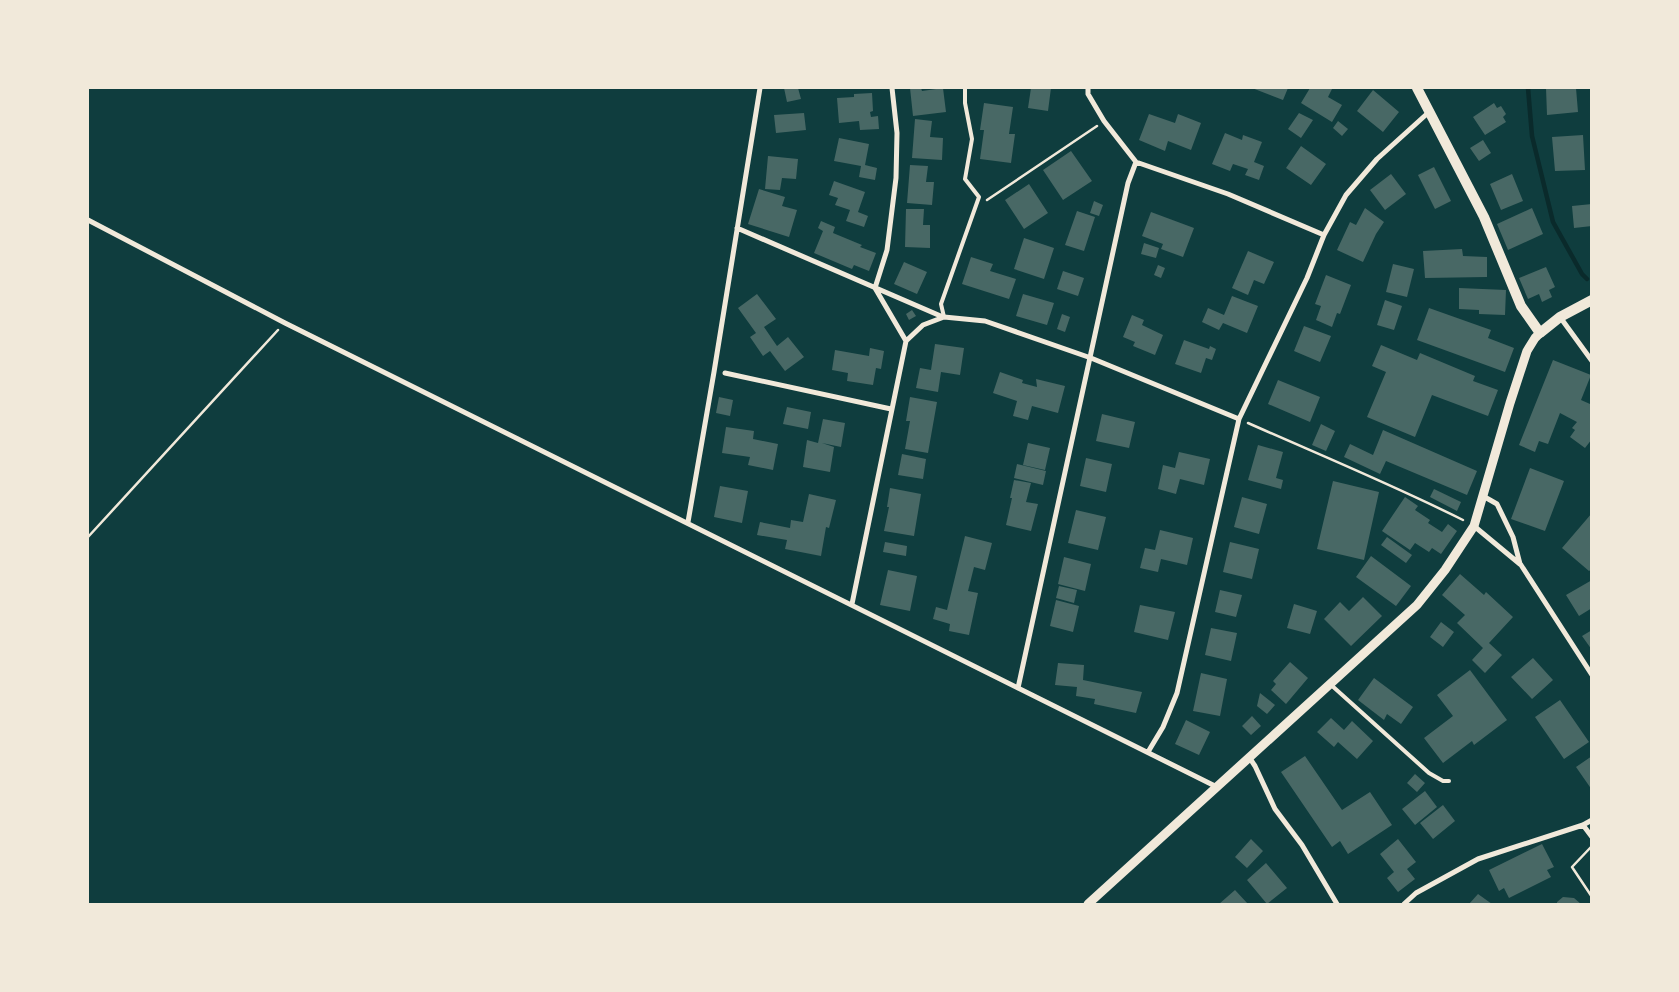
<svg xmlns="http://www.w3.org/2000/svg" width="1679" height="992" font-family="'Alegreya Sans',sans-serif">
  <style>
    .lines { fill: none; stroke-linecap: round; stroke-linejoin: round }
    .stream { stroke: #0a2a2b; stroke-width: 4.5 }
    .building { fill: #486865 }
    .path { stroke: #f1e9da; stroke-width: 2.5 }
    .service { stroke: #f1e9da; stroke-width: 4 }
    .minor { stroke: #f1e9da; stroke-width: 5 }
    .tertiary { stroke: #f1e9da; stroke-width: 9 }
    .secondary { stroke: #f1e9da; stroke-width: 10 }
  </style>
  <rect width="100%" height="100%" fill="#0f3d3e"/>
  <g class="lines">
    <path class="stream" d="M1528 88 1532 136 1553 222 1582 274 1587 279"/>
  </g>
  <path class="building" d="M784 88H798L801 99 787 102Z
    M910 88H921L922 91 943 88 946 112 913 116Z
    M1031 88H1051L1048 111 1028 108Z
    M1252 88H1288L1283 100Z
    M1310 88H1329L1332 89 1328 97 1342 105 1332 122 1301 103Z
    M1546 88H1576L1578 112 1547 115Z
    M1373 90 1399 112 1383 132 1357 111Z
    M872 93 873 111 870 112 871 117 878 116 879 129 860 130 859 121 839 123 837 98 854 97V94Z
    M984 103 1013 107 1009 134H1015L1011 163 980 159 984 130H980Z
    M1494 103 1497 108 1501 106 1506 114 1503 117 1506 122 1485 135 1473 117Z
    M804 113 806 130 776 133 774 115Z
    M1299 113 1313 120 1301 138 1288 129Z
    M1149 114 1175 123 1178 114 1201 123 1191 150 1168 141 1165 151 1139 140Z
    M915 119 932 121 930 137 943 138 942 160 912 158Z
    M1338 121 1348 129 1342 136 1333 128Z
    M1225 133 1242 140 1243 135 1262 142 1254 162 1264 166 1259 180 1245 175 1248 169 1233 164 1230 171 1212 164Z
    M1583 135 1585 170 1555 171 1552 137Z
    M839 138 869 144 865 165 877 168 875 180 859 177 861 166 834 161Z
    M1483 140 1491 153 1479 161 1470 148Z
    M1301 146 1326 164 1311 185 1286 168Z
    M1071 151 1092 181 1063 200 1043 170Z
    M768 156 798 159 796 179 782 178 780 190 765 189Z
    M910 165 928 166 926 182H934L932 205 907 203Z
    M1434 167 1451 201 1435 209 1418 175Z
    M1391 174 1406 194 1385 210 1370 190Z
    M1512 174 1523 201 1501 210 1490 184Z
    M834 181 865 192 858 212 868 216 864 227 846 221 850 210 835 205 838 198 829 195Z
    M1029 184 1048 213 1024 229 1005 200Z
    M759 189 785 197 782 206 797 210 789 237 748 224Z
    M1094 201 1103 205 1099 216 1090 213Z
    M1592 204V226L1574 228 1572 206Z
    M1365 208 1384 222 1376 234 1363 262 1337 250 1350 222 1356 225Z
    M1532 208 1543 234 1508 250 1497 224Z
    M906 209H924L923 225H930V248L905 247Z
    M1077 211 1095 217 1084 251 1065 245Z
    M1151 212 1194 228 1183 257 1161 249 1163 244 1142 236Z
    M821 221 835 227 833 233 862 245 860 247 876 253 869 271 854 265 852 269 814 253 823 231 818 228Z
    M1024 238 1054 248 1044 279 1014 269Z
    M1144 243 1159 248 1156 258 1141 254Z
    M1462 249 1463 256 1487 257V277L1425 278 1423 251Z
    M1248 251 1274 262 1264 284 1254 280 1248 295 1232 288Z
    M971 257 993 264 990 271 1016 279 1009 299 962 284Z
    M904 262 927 272 917 294 894 284Z
    M1393 264 1414 269 1407 297 1386 292Z
    M1158 265 1165 268 1161 278 1154 275Z
    M1546 267 1555 287 1549 290 1552 297 1542 302 1539 294 1528 299 1519 278Z
    M1063 271 1084 278 1078 296 1057 289Z
    M1326 275 1351 285 1340 314 1337 313 1332 327 1316 320 1321 306 1315 304Z
    M1459 288 1506 290 1505 315 1479 314V310L1459 309Z
    M757 294 776 319 764 327 777 346 788 337 804 357 785 371 770 351 763 356 750 337 756 333 738 308Z
    M1023 294 1054 303 1047 325 1016 316Z
    M1232 296 1258 306 1247 333 1223 323 1219 330 1202 322 1208 308 1224 315Z
    M1385 300 1402 306 1394 330 1377 325Z
    M1429 308 1491 330 1488 338 1514 348 1505 372 1417 340Z
    M912 310 916 316 909 320 906 314Z
    M1062 314 1070 317 1065 332 1057 329Z
    M1132 315 1144 320 1142 325 1163 335 1155 355 1133 346 1135 342 1123 337Z
    M1304 326 1331 336 1320 362 1294 351Z
    M1184 340 1209 349 1210 346 1216 349 1212 360 1206 358 1201 373 1175 364Z
    M935 344 964 348 960 375 941 372 938 392 916 388 920 368 931 370Z
    M1381 345 1417 360 1420 353 1475 376 1473 381 1498 390 1488 416 1432 395 1415 437 1367 417 1386 372 1372 366Z
    M870 348 884 351 881 369 876 368 873 385 847 381 848 373 832 370 835 350 869 356Z
    M1553 360 1591 375 1581 400 1590 404 1592 402V439L1585 448 1570 437 1575 430 1572 428 1577 422 1560 413 1548 444 1539 441 1535 452 1519 445Z
    M1000 372 1023 380 1022 383 1037 387 1036 379 1065 386 1058 413 1032 406 1028 420 1013 416 1017 401 993 393Z
    M1278 380 1320 397 1310 422 1268 404Z
    M719 397 733 400 730 416 716 413Z
    M910 397 937 402 928 453 905 449 910 421H906Z
    M787 407 811 412 808 429 783 424Z
    M1102 414 1135 422 1129 448 1096 441Z
    M823 419 845 423 841 447 822 443 834 447 830 472 803 467 807 440 818 443Z
    M1321 424 1335 431 1326 451 1312 445Z
    M726 427 754 431 753 439 778 444 773 470 748 465 750 457 722 453Z
    M1383 430 1477 471 1467 495 1386 461 1380 474 1344 457 1350 444 1373 455Z
    M1028 443 1050 448 1045 470 1023 465Z
    M1258 445 1283 452 1276 478 1283 480 1281 489 1248 480Z
    M1179 452 1210 459 1204 485 1180 479 1176 494 1158 489 1163 465 1175 468Z
    M902 454 926 459 923 479 898 475Z
    M1086 458 1112 464 1106 492 1080 486Z
    M1017 464 1046 471 1043 485 1014 478Z
    M1530 468 1564 481 1545 531 1511 519Z
    M1014 480 1031 483 1026 502 1038 504 1031 531 1006 525 1012 498H1010Z
    M1333 481 1379 492 1364 560 1317 549Z
    M720 486 748 491 742 523 714 517Z
    M890 488 921 494 914 536 884 531 889 507H887Z
    M1434 489 1461 502 1457 511 1430 497Z
    M809 494 836 500 829 528 826 527 821 556 785 549 787 540 757 535 760 522 790 528 791 520 803 522Z
    M1242 497 1267 504 1259 534 1234 527Z
    M1405 497 1418 506 1415 510 1430 520 1428 523 1442 532 1448 524 1457 531 1441 554 1432 548 1429 552 1415 543 1410 550 1382 531Z
    M1076 510 1106 517 1098 550 1068 543Z
    M1592 513V569L1589 571 1562 548Z
    M1160 530 1193 538 1187 565 1161 559 1158 572 1140 568 1145 548 1155 550Z
    M965 536 992 543 985 570 974 567 968 591 978 593 969 635 949 631 950 624 933 619 936 607 947 610Z
    M1387 537 1412 555 1406 563 1381 545Z
    M885 542 907 546 906 556 883 552Z
    M1230 542 1259 549 1252 579 1223 572Z
    M1371 556 1411 586 1396 606 1356 577Z
    M1064 557 1091 564 1085 591 1058 584Z
    M888 570 917 576 910 611 880 605Z
    M1460 574 1484 595 1486 592 1513 617 1489 643 1502 655 1485 673 1472 660 1483 648 1457 623 1465 615 1442 595Z
    M1592 580V608L1579 616 1566 595Z
    M1059 586 1077 590 1074 603 1056 598Z
    M1220 590 1242 595 1236 617 1215 612Z
    M1363 597 1382 616 1351 646 1324 619 1340 602 1349 611Z
    M1056 600 1079 606 1073 632 1050 626Z
    M1294 604 1317 611 1310 634 1287 628Z
    M1140 605 1175 612 1168 640 1134 632Z
    M1441 622 1454 632 1443 647 1430 637Z
    M1211 628 1237 633 1231 661 1205 655Z
    M1592 630V650L1582 636Z
    M1533 658 1553 680 1532 699 1511 677Z
    M1290 662 1308 678 1286 704 1271 690 1276 684 1273 681Z
    M1058 663 1084 665 1083 680 1142 692 1136 713 1094 704 1095 699 1076 696 1077 687 1055 685Z
    M1470 670 1507 720 1474 745 1472 741 1443 763 1424 738 1453 716 1437 695Z
    M1201 673 1227 679 1220 716 1193 711Z
    M1374 678 1413 707 1401 724 1387 714 1384 720 1358 700Z
    M1260 693 1275 705 1267 714 1257 706Z
    M1560 700 1589 742 1564 759 1535 717Z
    M1252 716 1261 726 1251 735 1242 726Z
    M1331 718 1344 730 1352 721 1373 741 1357 759 1338 742 1334 747 1317 732Z
    M1186 720 1210 732 1199 755 1175 744Z
    M1305 756 1342 810 1370 792 1392 825 1348 854 1340 841 1332 847 1281 772Z
    M1592 756V790L1576 767Z
    M1415 774 1425 783 1417 792 1407 783Z
    M1425 791 1437 807 1415 825 1402 809Z
    M1443 805 1455 821 1433 839 1420 823Z
    M1251 839 1263 851 1247 868 1235 857Z
    M1398 839 1416 862 1407 869 1415 879 1398 892 1387 878 1394 872 1380 854Z
    M1542 844 1554 867 1547 870 1551 877 1509 898 1504 888 1499 891 1489 870Z
    M1266 863 1287 888 1267 904 1247 880Z
    M1235 890 1248 904H1219Z
    M1478 894 1492 904H1469Z
    M1563 897 1574 898 1581 904H1557V902Z"/>
  <g class="lines">
    <path class="path" d="M987 200 1097 126
      M1248 423C1320 455 1393 485 1463 520
      M88 537 278 330
      M1591 847 1572 867 1592 897"/>
    <path class="service" d="M944 317 941 304 979 197 965 179 972 139 965 103V88
      M1330 684 1429 773 1443 781H1449"/>
    <path class="minor" d="M892 88 897 133 896 178 887 250 875 288 906 341
      M1088 88V94L1104 121 1136 162 1228 194 1324 235
      M88 220 285 323 1217 787
      M737 228 943 317
      M1560 317 1592 361
      M725 373 891 409
      M1483 496 1497 504 1513 537 1520 564
      M688 522 714 372 760 88
      M1474 526 1521 565 1592 675
      M852 604 906 341 923 325 944 317 985 321 1091 358 1239 419
      M1018 688 1128 183 1136 162
      M1148 752 1163 727 1177 693 1239 419 1307 278 1324 235 1346 195 1377 159 1429 112
      M1249 757 1255 766 1275 809 1302 845 1337 904
      M1583 825 1592 837
      M1404 904 1416 893 1478 859 1583 825 1592 820"/>
    <path class="tertiary" d="M1088 904 1417 605 1445 570 1474 526 1510 403 1527 351 1535 338 1540 333"/>
    <path class="secondary" d="M1417 88 1484 217 1521 306 1540 333 1560 317 1592 300"/>
  </g>
  <rect width="1679" height="992" fill="none" stroke="#f1e9da" stroke-width="178"/>
</svg>
